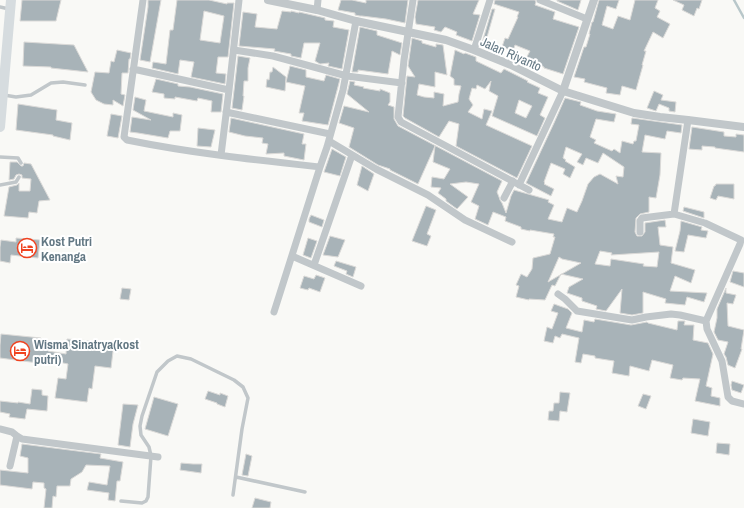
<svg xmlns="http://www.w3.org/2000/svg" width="744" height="508" font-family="'Archivo Narrow',sans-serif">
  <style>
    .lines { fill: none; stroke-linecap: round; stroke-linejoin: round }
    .stream { stroke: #b8c7ca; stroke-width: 2.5 }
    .building { fill: #a8b3b8; stroke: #dbdad8; fill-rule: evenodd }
    .service { stroke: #c1c7ca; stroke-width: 3.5 }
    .minor { stroke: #c1c7ca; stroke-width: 7 }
    .tertiary { stroke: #c1c7ca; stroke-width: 8 }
    .secondary { stroke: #d6dcdf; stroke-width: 10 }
    .labels { text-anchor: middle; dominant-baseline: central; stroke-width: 4; stroke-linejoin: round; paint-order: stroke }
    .street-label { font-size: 13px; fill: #627783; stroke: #fff }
    .poi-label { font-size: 13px; font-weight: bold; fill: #627783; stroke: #fff; text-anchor: start }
  </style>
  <rect width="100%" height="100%" fill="#f9f9f6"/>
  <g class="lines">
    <path class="stream" d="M734 0 744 18"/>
  </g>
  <path class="building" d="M22 0H61L56 21H20Z
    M148 0H161L150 62 140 60 148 7Z
    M177 0H209L227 4V3H234L228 57H218L216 73 226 74 225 84 191 77 194 62 180 60 178 74 152 68 153 62 166 64 170 30H173ZM204 11 224 16 220 43 200 40Z
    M341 0H352L366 3V0H408L405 23 386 19 362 16H360L355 15V13L338 10Z
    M418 0H479L473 14 480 15 472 41 456 35 457 32 445 27 441 32 434 30 435 27 416 24 415 17Z
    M495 0H535L536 2 535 5 555 12 553 19 579 27 563 74 544 68V67L531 63 529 67 523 64 530 51 515 45 513 51 502 47 505 38 508 39 518 17H517L519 12 494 4Z
    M557 0H581L578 10 557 1Z
    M599 0H619L616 9 607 6 602 25 613 29 618 16 630 20 635 0H658L655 8 660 11 657 17 670 24 663 38 653 32 644 51H646L642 65H643L636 90 622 86 620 95 606 93 607 88 584 82 585 79 574 77 584 47H586L590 34H589L592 22H593Z
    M673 0H702L699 9 697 8 694 16 682 10 684 5Z
    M492 9H495L485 44 482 43Z
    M282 11 291 12V11L299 13V12L325 18V20L334 21 333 27 349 30 342 69 328 66 329 63 320 64 315 61 320 43H304L301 58 291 56V54L274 51 275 49 239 46 243 12 257 14 255 27 277 29Z
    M360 27 377 31V35L402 43 400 55 392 51 388 74 358 70V72H352Z
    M412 38 422 41V43L436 47V44L443 45 447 75 435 72V87L419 84 417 95 424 97 434 98V92L444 94 443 106 458 102 459 94 461 86 454 85V79L450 76 455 50 464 54 465 53 476 57V61L501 73 504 69 528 81 527 82 540 88 538 93 548 97 540 115 545 118 537 136 492 116 498 96 489 91 491 81 485 89 477 85 476 89 472 88 469 99 473 105 468 112 482 119 484 109 492 111 486 125 532 146 517 178 456 146 459 124 449 121 439 137 405 118 403 116 407 76 415 77 408 66ZM519 100 532 106 526 118 515 113Z
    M24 42 74 45 88 72 51 68V67L23 66Z
    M117 50 131 53 130 59H129L128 73H122L121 94 125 95 123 106 113 100V105L104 104 96 100 91 92 95 72 109 73 111 61 114 62Z
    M238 56 250 58 248 68V81H244L243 96H244L242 110 232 108Z
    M290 66 306 70V77L324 81 326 75 340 79 328 125 302 121 304 113H299L305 86 286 82Z
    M273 67 286 77 285 91 266 87 267 79 269 80 270 72H272Z
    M156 79 178 84V86L190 87 223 94 221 112H211L212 101 198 98 197 101 175 97V99L164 98V94L152 92Z
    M350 81 355 82 354 85 364 87 363 88 380 91V89L390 93V102L388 105 394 107V119L398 126 502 181 497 192 499 197 500 200 502 203 506 213 511 196 514 190 549 200 548 202 554 205 548 219 562 222 567 208 577 212 582 201 588 184 594 177 600 174 618 184 616 176 623 177 624 167 603 153 598 163 586 158 583 165 577 162 582 154 566 147 563 158 566 160 565 161 575 167 570 178 563 174 565 169 551 163 544 182 545 183 544 184 554 189 551 196 526 183 554 123 565 98 581 102 580 105 597 111 616 114 614 122 596 119 590 137 596 140 594 143 612 151 614 149 620 153 622 141 633 144 634 141H636L639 125 631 124 632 118 682 125 681 133 667 131 665 139 645 135 642 152 661 153 660 175 656 198 649 197V212L640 214 636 218 635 232 637 236H642L645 232V223L665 220 666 227H658L660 245 673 247 671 263 695 270 691 283 675 276 670 291 707 293 704 302 687 297 685 305 665 303 666 299 643 292V313L632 315 620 313 622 289 606 311 596 309 597 306 582 301V298L567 293 569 287 583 279 561 274 555 286 552 285 545 300 529 299V300L516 297 519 286 516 285 521 274 527 277 532 269 533 258 550 254 555 237H553L554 234 530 230V231L521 229V227L505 221 506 217 493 212 488 225 475 219 479 206 471 202 479 184 466 182 450 184 468 197 457 209 446 201V199L438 193 441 188 431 187 432 177 444 179 450 169 433 162 435 146 418 184 390 170V169L378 165 349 147 354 128 339 123 344 106 369 112 347 94ZM600 251 612 253 611 255 659 252 657 267 643 266 644 264 611 259 610 266 595 264ZM559 257 562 259 581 263 548 282Z
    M654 91 663 95 661 100 676 102 675 112 669 111V108L659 104 656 111 647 108Z
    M135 97 146 100 144 111 173 117V113L182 115 180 131H170L168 138 138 133 130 132 132 117 151 120 133 110Z
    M18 104 57 110 56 120 72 123 70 140 53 136V135L16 130Z
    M111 114 122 116 118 138 107 136Z
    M231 118 304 134 302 144H306L304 160 284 156V153L266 154 268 144 262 143 263 138 245 136 229 132Z
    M692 127 724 132V136L736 137V134L744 135V152L715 148V147L702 146V150L689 149Z
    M198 128 215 130 211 147 197 146Z
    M332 149 346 157 340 176 324 172Z
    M10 162H17L21 166H23L24 163 31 164 50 200 39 201 37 213 29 212 28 218 4 216 9 187 17 185 19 183V191H30L31 179 22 178V175L19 174 16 175 14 179 9 180Z
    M362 166 374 174 368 191 357 185Z
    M716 184H734V199L718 196 716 200 710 198 714 186H715Z
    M426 206 436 210 427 234 431 236 427 246 412 241Z
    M684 207 704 212V218L683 211Z
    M311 215 324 220 322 227 309 222V219Z
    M681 221 702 227 701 230 708 231 706 238 688 235 684 252 675 251 680 231Z
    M330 236 345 240 338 257 323 255Z
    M16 238 40 240 38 258 11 255 10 263 0 261V247L1 240 16 242Z
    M308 238 317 241 311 258 303 255Z
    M336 261 356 267 353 277 346 274 347 271 334 266Z
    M733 271 744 273V287L730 282Z
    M316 275 325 278 320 292 309 288 308 290 300 288 304 276 314 279Z
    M122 288 131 289 129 300 120 299Z
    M726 288V293L736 295 733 304 727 303 728 326 744 330 741 349H742L735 368 728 365 726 357 724 354 728 342 718 340 714 332 717 318V309Z
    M554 304 568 309 572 313 566 328 582 332 584 320 594 322 595 319 631 325 647 322 648 323 677 330 678 321H685L684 325H694L693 340 708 343 713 354 706 386 712 388 711 396 720 398V406L695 401 700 379 683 378 682 380 670 378 673 365 652 360 649 371 630 366 629 376 612 373 614 361 595 358V356L583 354 581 363 575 362 579 338 562 334 560 338 555 336 553 343 544 341 547 327 552 329 558 313 551 311Z
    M1 334 41 338V341L50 342 48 351 66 354 67 339 114 343 111 368 95 366 92 389 89 388 87 402 55 398 58 378 66 379 68 364 39 358 38 363 0 358V345Z
    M732 381 744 385 741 393 732 390 731 385Z
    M32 389 42 390V395L48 396 47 411 27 409 25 419 9 417 10 414 0 412V401L18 403V402L30 404Z
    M208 391 220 395V393L228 396 225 407 217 404V403L205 399Z
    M560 392 570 393 567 412 560 411 559 421 548 420 549 411H553L554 403H559Z
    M643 394 651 396 646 409 638 406Z
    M154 397 178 404 168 436 145 429Z
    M123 404 138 405 133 424 130 447 118 445Z
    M693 419 710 422 708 436 691 433Z
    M717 443 730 444 729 455 716 453Z
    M22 444 101 454 100 458 123 462 120 481H117L115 501 108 500 109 493 87 490 89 482 107 485 110 466 86 465 82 472 71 479 70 486H57L56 497 53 496 52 508H44L46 489 44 488V483L33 482 32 489 0 485V470L28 473V458L20 456Z
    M246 454 252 456 248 476 242 475Z
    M181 463 193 464H202L201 473 180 470Z
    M255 498 271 502 270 508H252Z"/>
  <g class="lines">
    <path class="service" d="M0 7 9 9
      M4 95 16 97 31 95 51 83 63 82 85 85
      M0 157 18 158 21 163
      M0 185 16 182 19 177
      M236 477 305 492
      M121 501 142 503 146 501 148 497 151 456 149 447 141 435 140 426 142 416 157 372 168 361 177 356 191 359 234 380 243 387 248 398 242 429 233 495"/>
    <path class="minor" d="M143 0 124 137 127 140C191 153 256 160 320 167L327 147 343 90 356 21
      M413 0 404 60 398 117 401 122 529 190
      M540 0 587 19
      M317 10 318 0
      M234 50 273 56 347 76 402 83
      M474 50 490 0
      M133 69 229 90
      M226 112 330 134
      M688 120 674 214 705 223 741 240 740 244 706 321 707 329 722 361 728 397 732 401 744 404
      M329 141 376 169 428 195 465 220 512 242
      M221 155 229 90 239 0
      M519 185 563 91
      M504 198 513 181
      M640 232V221L642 218 674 214
      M292 256 361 286
      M314 265 352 155
      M558 294 565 299 577 311 632 320 646 317 671 314 680 315 706 321
      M274 312 320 167
      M0 429 12 432 17 436 22 439 158 457
      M10 466 17 436"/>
    <path class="tertiary" d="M268 0 317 10 356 21 446 40 474 50 511 65 563 91 634 113 660 117 688 120 744 127
      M563 91 594 0"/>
    <path class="secondary" d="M0 127 11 0"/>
  </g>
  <defs>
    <symbol id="hotel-ring" viewBox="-11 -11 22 22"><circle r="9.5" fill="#fff" stroke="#f0421f" stroke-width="1.5"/><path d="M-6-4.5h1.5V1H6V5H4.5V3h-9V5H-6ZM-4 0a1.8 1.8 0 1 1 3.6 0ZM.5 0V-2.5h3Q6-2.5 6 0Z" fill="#f0421f"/></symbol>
  </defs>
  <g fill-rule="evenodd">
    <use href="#hotel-ring" x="16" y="237" width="22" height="22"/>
    <use href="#hotel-ring" x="9" y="340" width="22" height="22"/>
  </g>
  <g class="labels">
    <g class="street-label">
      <text transform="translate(511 54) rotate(24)">Jalan Riyanto</text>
    </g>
    <g class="poi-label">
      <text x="41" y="241">Kost Putri<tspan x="41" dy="15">Kenanga</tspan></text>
      <text x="34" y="344">Wisma Sinatrya(kost<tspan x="34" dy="15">putri)</tspan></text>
    </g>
  </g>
</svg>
